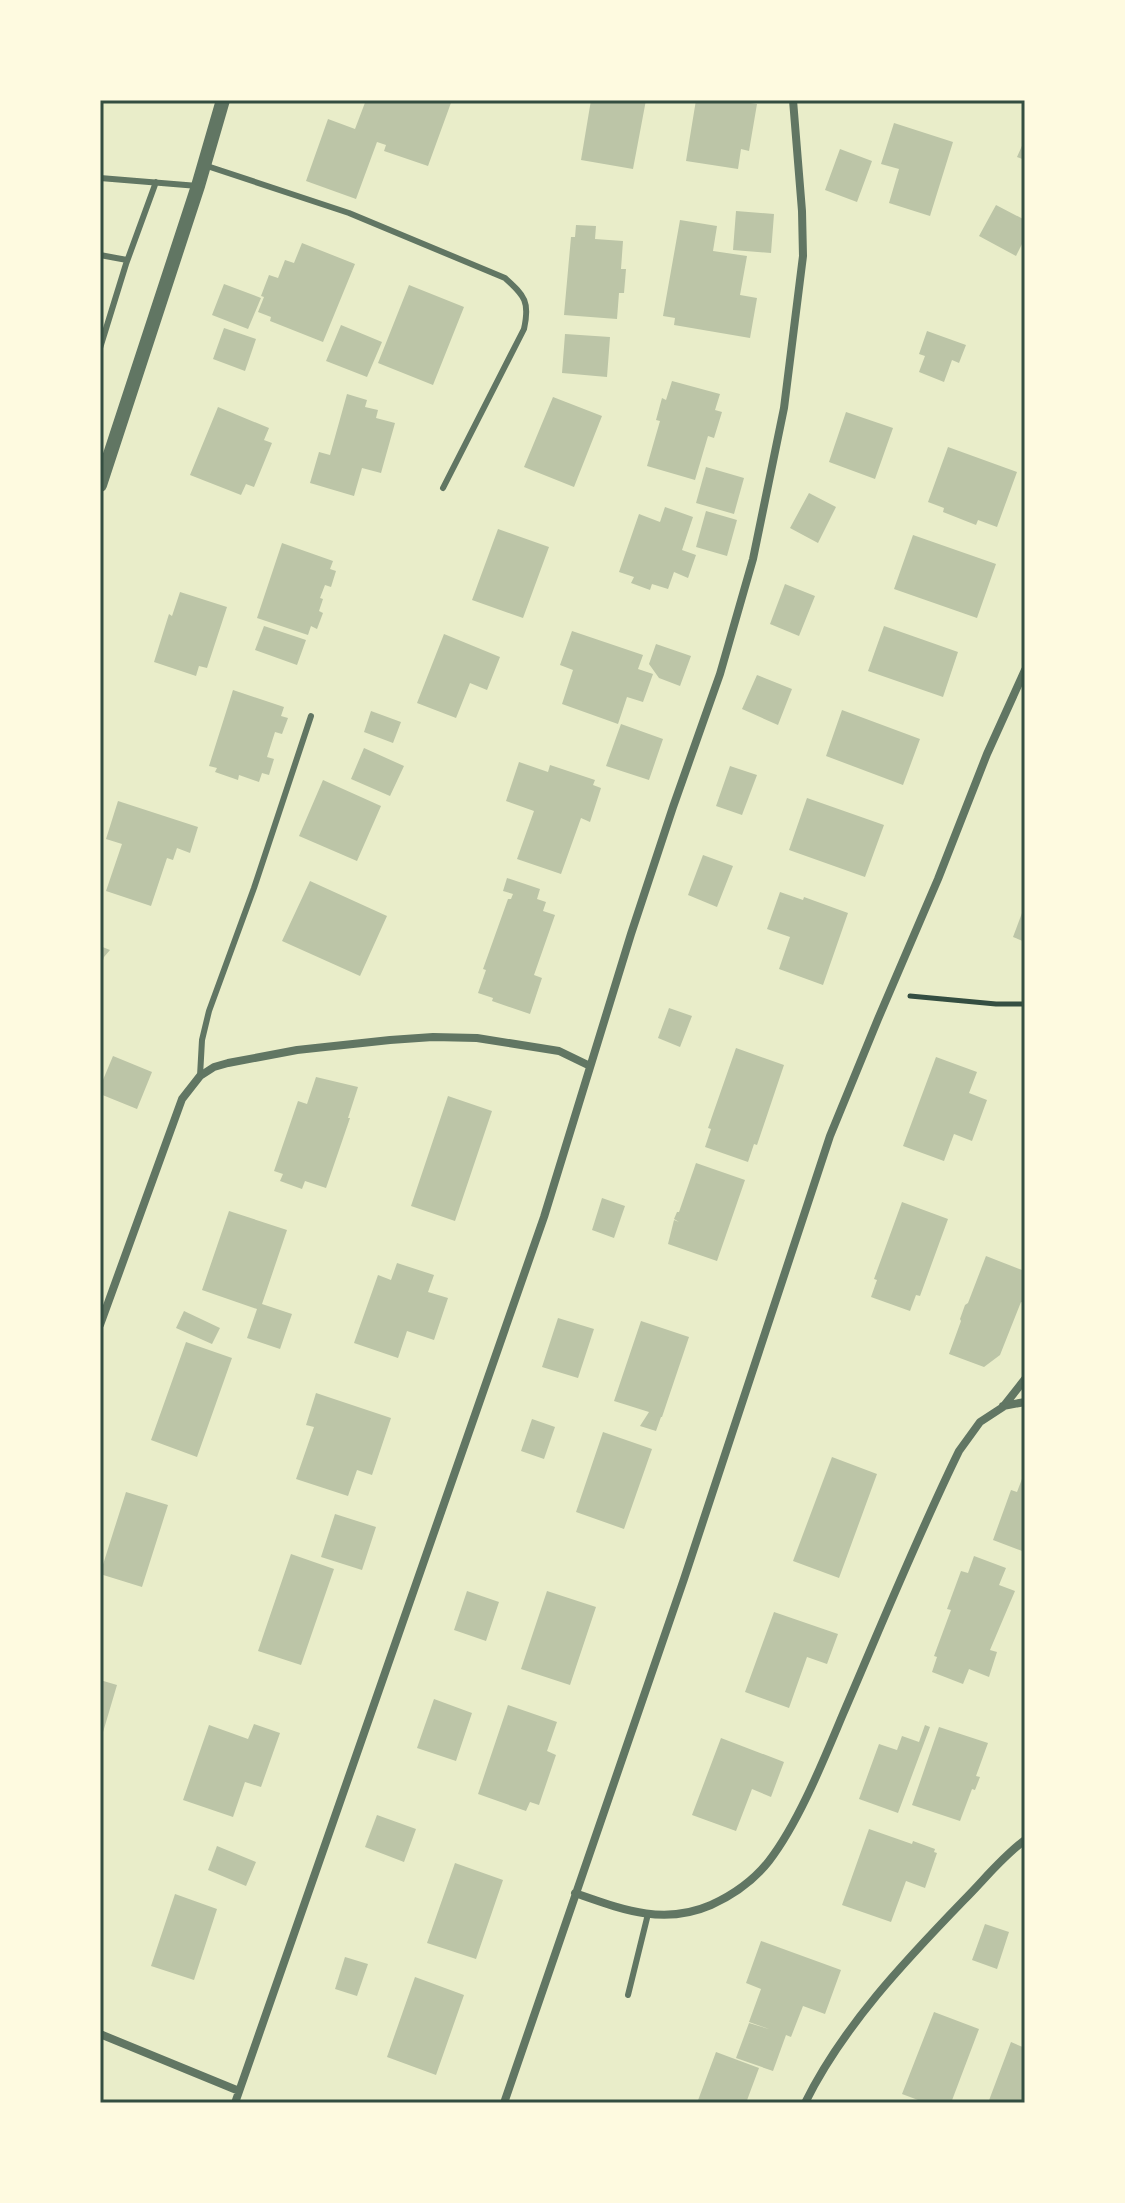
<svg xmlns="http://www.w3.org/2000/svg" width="1125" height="2203" font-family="'Sofia Sans Condensed',sans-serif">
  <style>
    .building { fill: #bcc5a7 }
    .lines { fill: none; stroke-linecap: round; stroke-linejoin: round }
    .path { stroke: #344e41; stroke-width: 5 }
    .service { stroke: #617663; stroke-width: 6 }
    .minor { stroke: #617663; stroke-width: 8 }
    .tertiary { stroke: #617663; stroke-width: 14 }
    .neatline { fill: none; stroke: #344e41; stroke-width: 3 }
  </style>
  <rect width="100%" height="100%" fill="#e9edc9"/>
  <path class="building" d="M366 100H452L428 166 384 151 386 145 377 142 356 199 306 181 328 119 355 129Z
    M591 100H646L633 169 581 160Z
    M696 100H731L757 104 749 151 741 149 738 169 686 161Z
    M894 123 953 142 930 216 889 203 899 169 881 164Z
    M1025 139V160L1017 157Z
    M840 149 872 161 857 202 825 190Z
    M996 205 1025 220V238L1016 256 979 236Z
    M736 211 774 214 771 253 733 250Z
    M680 220 717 226 713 251 747 256 740 295 757 298 750 338 674 325 675 318 663 316Z
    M576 225 596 226 595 239 623 241 621 269H626L624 293H619L617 319 564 315 571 237H575Z
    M302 243 355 264 323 342 270 321 271 317 258 312 264 297 261 296 269 275 278 278 285 260 294 263Z
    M224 284 261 298 248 329 212 315Z
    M409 285 464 307 433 385 378 363Z
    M341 325 382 342 367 377 326 361Z
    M224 328 256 339 245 371 213 359Z
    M927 331 966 345 959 363 952 360 944 382 919 372 925 356 919 354Z
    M565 334 610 337 607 377 562 373Z
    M672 381 720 394 715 410 722 412 714 438 708 436 695 480 647 466 660 421 656 420 662 398 666 400Z
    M347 394 367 400 365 407 378 410 376 418 395 423 381 473 362 468 354 496 310 483 319 452 330 455Z
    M553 397 602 416 574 487 524 467Z
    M218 407 269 428 264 440 272 443 254 487 246 484 241 495 190 475Z
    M846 412 893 428 875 479 829 462Z
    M948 447 1017 472 997 527 978 520 976 525 943 512 944 508 928 502Z
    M706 467 744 478 734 514 696 503Z
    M809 493 836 507 818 543 790 528Z
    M665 507 693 517 682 550 696 555 688 578 674 572 668 589 652 584 650 590 631 583 634 577 619 572 639 514 660 522Z
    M706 511 737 520 727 556 696 547Z
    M498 529 549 547 523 618 472 600Z
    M913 535 996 564 977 618 894 589Z
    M282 543 333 561 330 569 336 571 331 587 325 585 320 598 323 599 319 611 323 613 317 629 311 626 308 635 257 618Z
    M785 584 815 596 799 636 770 624Z
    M180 592 227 607 207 668 199 666 196 676 154 662 169 614 172 616Z
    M264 626 306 640 297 665 255 650Z
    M884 626 958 652 943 697 868 671Z
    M572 631 643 655 638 669 653 674 643 702 627 697 618 724 562 704 573 670 560 665Z
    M444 634 500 657 487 690 470 683 456 718 417 703Z
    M656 644 691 656 680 686 659 678 649 664Z
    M757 675 792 689 778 725 742 709Z
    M233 690 284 707 281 716 288 718 282 734 275 732 267 757 274 759 269 775 262 773 259 782 239 775 238 780 215 772 217 768 209 766Z
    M842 710 920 739 903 785 826 756Z
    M371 711 401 722 393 743 364 732Z
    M621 724 663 739 649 780 606 766Z
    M364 748 404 766 390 796 351 779Z
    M519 762 548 772 550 765 595 780 593 785 601 788 590 822 581 818 561 874 517 859 534 811 506 801Z
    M730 766 757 775 742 815 716 806Z
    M323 780 381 806 357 861 299 836Z
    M807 798 884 825 865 877 789 850Z
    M118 801 198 827 190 853 177 848 173 860 167 858 151 906 106 891 122 844 106 839Z
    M703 855 733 866 717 907 688 895Z
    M507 878 540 889 537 899 546 902 543 911 555 915 534 975 542 978 530 1014 492 1001 493 998 478 993 486 970 483 969 508 899H511L513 894 503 891Z
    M310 881 387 916 360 976 282 941Z
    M780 892 803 900 804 897 848 913 823 985 779 969 790 937 767 929Z
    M1025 905V942L1013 937Z
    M100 946 110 950 104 957 100 970Z
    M669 1008 692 1016 680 1047 658 1038Z
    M736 1048 784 1065 757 1145 754 1144 748 1162 705 1147 711 1129 708 1128Z
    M113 1056 152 1072 137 1109 100 1094V1087Z
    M936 1057 977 1072 969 1093 987 1100 972 1141 954 1134 944 1161 903 1146Z
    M316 1077 358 1087 348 1118H350L326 1188 305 1181 302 1189 280 1181 283 1174 274 1171 298 1101 307 1104Z
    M448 1096 492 1111 455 1221 411 1206Z
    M696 1163 745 1180 717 1261 668 1244 674 1220 679 1222 674 1219 677 1212H679Z
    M602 1198 625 1206 614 1238 592 1230Z
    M902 1202 948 1219 920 1296 916 1295 910 1311 871 1297 877 1280 874 1279Z
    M229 1211 287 1230 262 1304 292 1314 280 1349 247 1338 257 1309 202 1290Z
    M986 1256 1022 1270 1025 1262V1303L1021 1302 1000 1355 984 1367 949 1354 961 1321 960 1319 965 1305 968 1303Z
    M397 1263 434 1275 428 1292 448 1298 434 1340 407 1331 398 1358 354 1343 378 1275 391 1280Z
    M184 1311 220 1328 212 1344 176 1328Z
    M558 1318 594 1329 578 1378 542 1367Z
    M641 1321 689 1337 662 1417H661L656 1431 640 1426 649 1412 614 1401Z
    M186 1342 232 1358 197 1457 151 1440Z
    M316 1393 391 1418 372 1475 357 1470 348 1496 296 1479 314 1427 306 1425Z
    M532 1419 555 1427 544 1459 521 1451Z
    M603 1432 652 1449 624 1529 576 1512Z
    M832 1457 877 1474 839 1578 793 1561Z
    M1025 1471V1552L993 1540 1011 1490 1017 1492Z
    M126 1492 168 1505 142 1587 100 1574Z
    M335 1514 376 1527 362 1570 321 1557Z
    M291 1554 334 1569 301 1665 258 1651Z
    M974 1556 1006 1568 999 1585 1015 1591 990 1650 997 1652 989 1677 969 1669 963 1684 932 1672 937 1657 934 1656 951 1610 947 1609 961 1571 968 1573Z
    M467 1591 499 1602 486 1641 454 1630Z
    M547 1591 596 1607 570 1685 521 1669Z
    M774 1612 838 1634 827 1664 807 1657 789 1708 745 1692Z
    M100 1680 117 1685 101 1739H100Z
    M434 1699 472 1713 456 1761 417 1748Z
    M508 1705 557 1722 547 1751 556 1755 539 1805 530 1802 526 1811 478 1794Z
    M254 1724 280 1733 261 1787 245 1782 233 1817 183 1800 209 1725 248 1739Z
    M925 1725 930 1727 898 1813 859 1799 879 1744 897 1750 902 1736 919 1742Z
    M939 1727 988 1743 976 1776 980 1777 975 1790 972 1789 960 1821 912 1805Z
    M721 1738 784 1762 771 1797 752 1789 736 1831 692 1815Z
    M377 1815 416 1829 404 1862 365 1847Z
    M869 1829 912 1844 913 1841 935 1849 934 1852 937 1853 925 1888 906 1881 891 1922 842 1905Z
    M217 1846 256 1862 246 1886 208 1870Z
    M455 1863 503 1880 476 1959 427 1943Z
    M175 1894 217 1909 194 1980 151 1966Z
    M985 1924 1009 1932 997 1969 972 1960Z
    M761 1941 841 1970 825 2014 803 2006 791 2037 786 2035 773 2071 736 2058 749 2023 769 2029 749 2022 761 1989 746 1983Z
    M345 1957 368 1964 357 1996 335 1989Z
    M415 1977 464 1995 436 2075 387 2057Z
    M934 2012 979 2029 951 2103H926L902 2094Z
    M1011 2042 1025 2048V2103H988Z
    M716 2052 759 2068 746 2103H697Z"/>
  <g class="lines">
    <path class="path" d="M910 996 996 1004H1025"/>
    <path class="service" d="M204 165 349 213 505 278C525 296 530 302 524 329L443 488
      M100 178 198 186
      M100 255 127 260
      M100 348 126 264 156 182
      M200 1076 202 1040 209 1011 254 888 311 716
      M628 1995 648 1914"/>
    <path class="minor" d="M100 1325 182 1099 200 1076 214 1067 228 1063 297 1050 390 1040 433 1037 477 1038 559 1051 590 1066
      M1003 1406 1025 1402
      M575 1893C621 1909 663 1926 711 1905 733 1895 754 1880 769 1861 799 1822 824 1759 843 1714 881 1626 917 1537 959 1451L980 1422 1003 1407 1025 1379
      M100 2034 239 2091
      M235 2103 544 1217 631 934 673 807 720 674 753 559 784 408 803 256 802 211 793 100
      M504 2103 684 1579 830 1136 878 1019 938 879 987 754 1025 670
      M805 2103C843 2026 905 1961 964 1900 984 1880 1002 1857 1025 1840"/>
    <path class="tertiary" d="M100 485 198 186 223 100"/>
  </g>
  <rect width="1125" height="2203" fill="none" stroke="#fefae0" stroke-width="204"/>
  <rect x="102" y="102" width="921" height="1999" class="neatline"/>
</svg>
